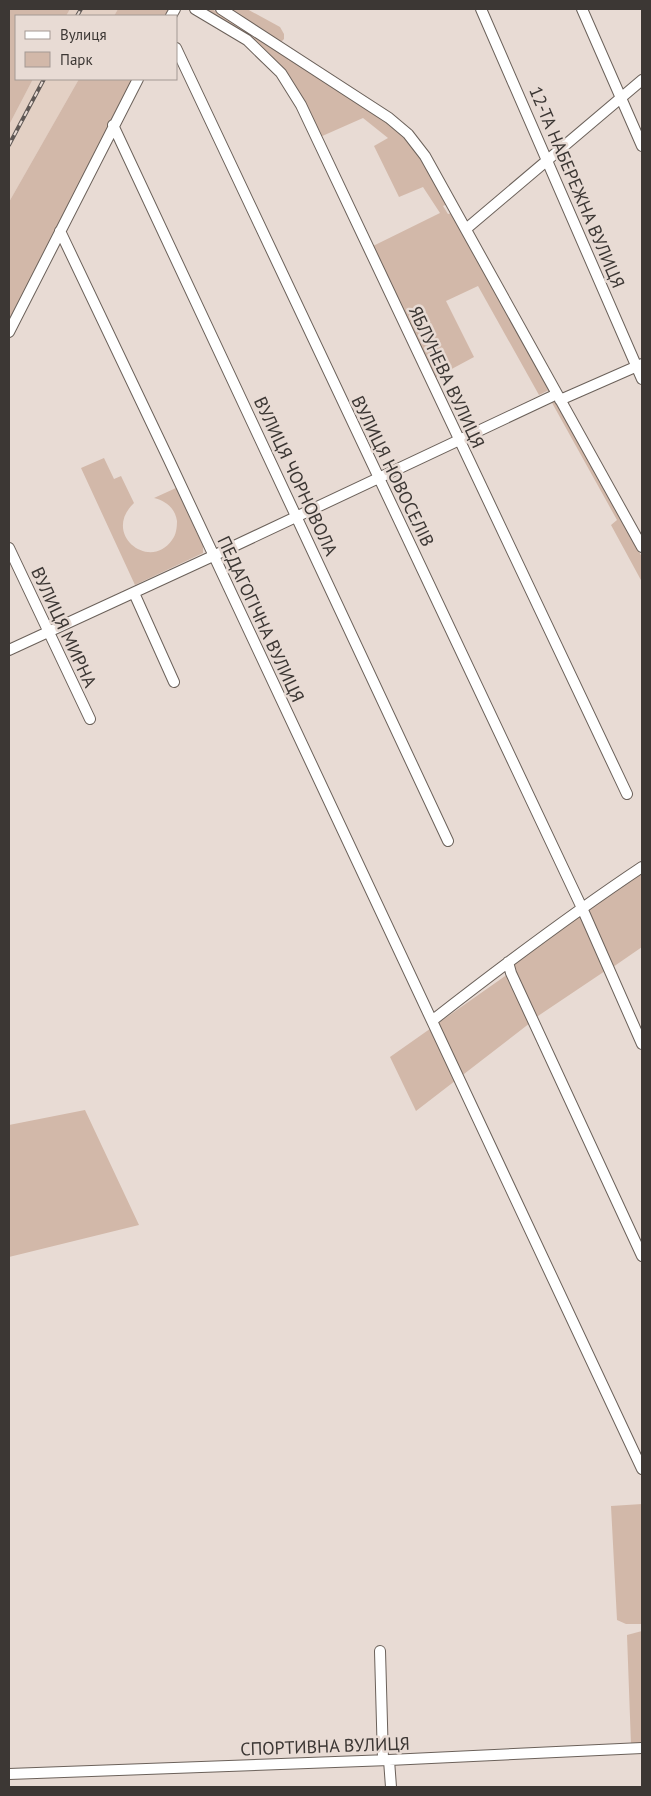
<svg xmlns="http://www.w3.org/2000/svg" width="651" height="1796" font-family="'PT Sans',sans-serif">
  <style>
    .built { fill: #e3d0c4 }
    .green { fill: #d2b8a9 }
    .lines { fill: none; stroke-linecap: round; stroke-linejoin: round }
    .minor-casing { stroke: #6b615a; stroke-width: 12 }
    .minor { stroke: #fff; stroke-width: 10 }
    .rail-casing { stroke: #5f5855; stroke-width: 4 }
    .rail { stroke: #e8dbd4; stroke-width: 2; stroke-dasharray: 5.5; stroke-linecap: butt }
    .labels { text-anchor: middle; dominant-baseline: central; stroke-width: 5; stroke-linejoin: round; paint-order: stroke }
    .street-label { font-size: 18px; fill: #3c3734; stroke: #e8dbd4 }
  </style>
  <rect width="100%" height="100%" fill="#e8dbd4"/>
  <path class="built" d="M70 9H118L114 16H66Z
    M33 79H79L9 202V125Z"/>
  <path class="green" d="M9 9H70L66 16H16V79H33L9 125Z
    M118 9H170L166 16H114Z
    M201 9H212L386 122 404 138 421 159 447 204 443 206 448 214 452 213 549 390 539 395 478 286 446 301 474 357 433 379 371 247 440 213 423 187 399 197 374 146 388 138 363 118 320 137 284 71Z
    M230 9H247L280 27 284 34V39L281 42Z
    M79 79H133L9 321V202Z
    M554 399 642 557V582L611 525 617 520 551 401Z
    M104 458 114 479 121 476 134 503C101 534 150 572 172 540 176 535 177 528 177 521 175 508 166 501 154 498L176 488 203 546V553L135 585 81 468Z
    M642 872V947L613 967 586 909Z
    M581 913 605 971 535 1018 511 962Z
    M508 974 530 1023 416 1111 390 1057Z
    M85 1110 139 1225 9 1257V1125Z
    M642 1504V1624H626L617 1620 611 1506Z
    M642 1631V1744L631 1745 627 1635Z"/>
  <g class="lines">
    <defs>
      <path id="minor" d="M195 9 247 40 281 73 301 105 627 794
        M221 9 389 118 408 134 425 156 642 547
        M481 9 642 379
        M582 9 642 146
        M171 16 175 9
        M176 48 582 908 642 1044
        M113 125 448 841
        M466 229 642 80
        M60 231C257 642 447 1056 642 1469
        M9 332 138 79
        M560 400 642 364
        M9 548 90 719
        M134 593 174 682
        M9 650 213 556 557 394
        M508 962 511 973 642 1256
        M433 1020C501 967 570 915 642 867
        M380 1651 383 1760
        M389 1760 391 1787
        M9 1774 389 1760 642 1748"/>
    </defs>
    <use href="#minor" class="minor-casing"/>
    <use href="#minor" class="minor"/>
    <defs>
      <path id="rail" d="M77 16 81 9
        M9 145 44 79"/>
    </defs>
    <use href="#rail" class="rail-casing"/>
    <use href="#rail" class="rail"/>
  </g>
  <g class="labels">
    <g class="street-label">
      <text transform="translate(577 187) rotate(67)">12-ТА НАБЕРЕЖНА ВУЛИЦЯ</text>
      <text transform="translate(447 377) rotate(65)">ЯБЛУНЕВА ВУЛИЦЯ</text>
      <text transform="translate(393 471) rotate(64)">ВУЛИЦЯ НОВОСЕЛІВ</text>
      <text transform="translate(296 476) rotate(65)">ВУЛИЦЯ ЧОРНОВОЛА</text>
      <text transform="translate(261 619) rotate(65)">ПЕДАГОГІЧНА ВУЛИЦЯ</text>
      <text transform="translate(64 627) rotate(65)">ВУЛИЦЯ МИРНА</text>
      <text transform="translate(325 1746) rotate(-2)">СПОРТИВНА ВУЛИЦЯ</text>
    </g>
  </g>
  <rect width="651" height="1796" fill="none" stroke="#3c3734" stroke-width="20"/>
  <rect x="15" y="15" width="162" height="65" fill="#e8dbd4" stroke="#a39994"/>
  <rect x="25" y="31" width="25" height="8" fill="#ffffff" stroke="#a39994"/>
  <text x="60" y="40" font-size="15" fill="#3c3734">Вулиця</text>
  <rect x="25" y="52" width="25" height="15" fill="#d2b8a9" stroke="#a39994"/>
  <text x="60" y="65" font-size="15" fill="#3c3734">Парк</text>
</svg>
